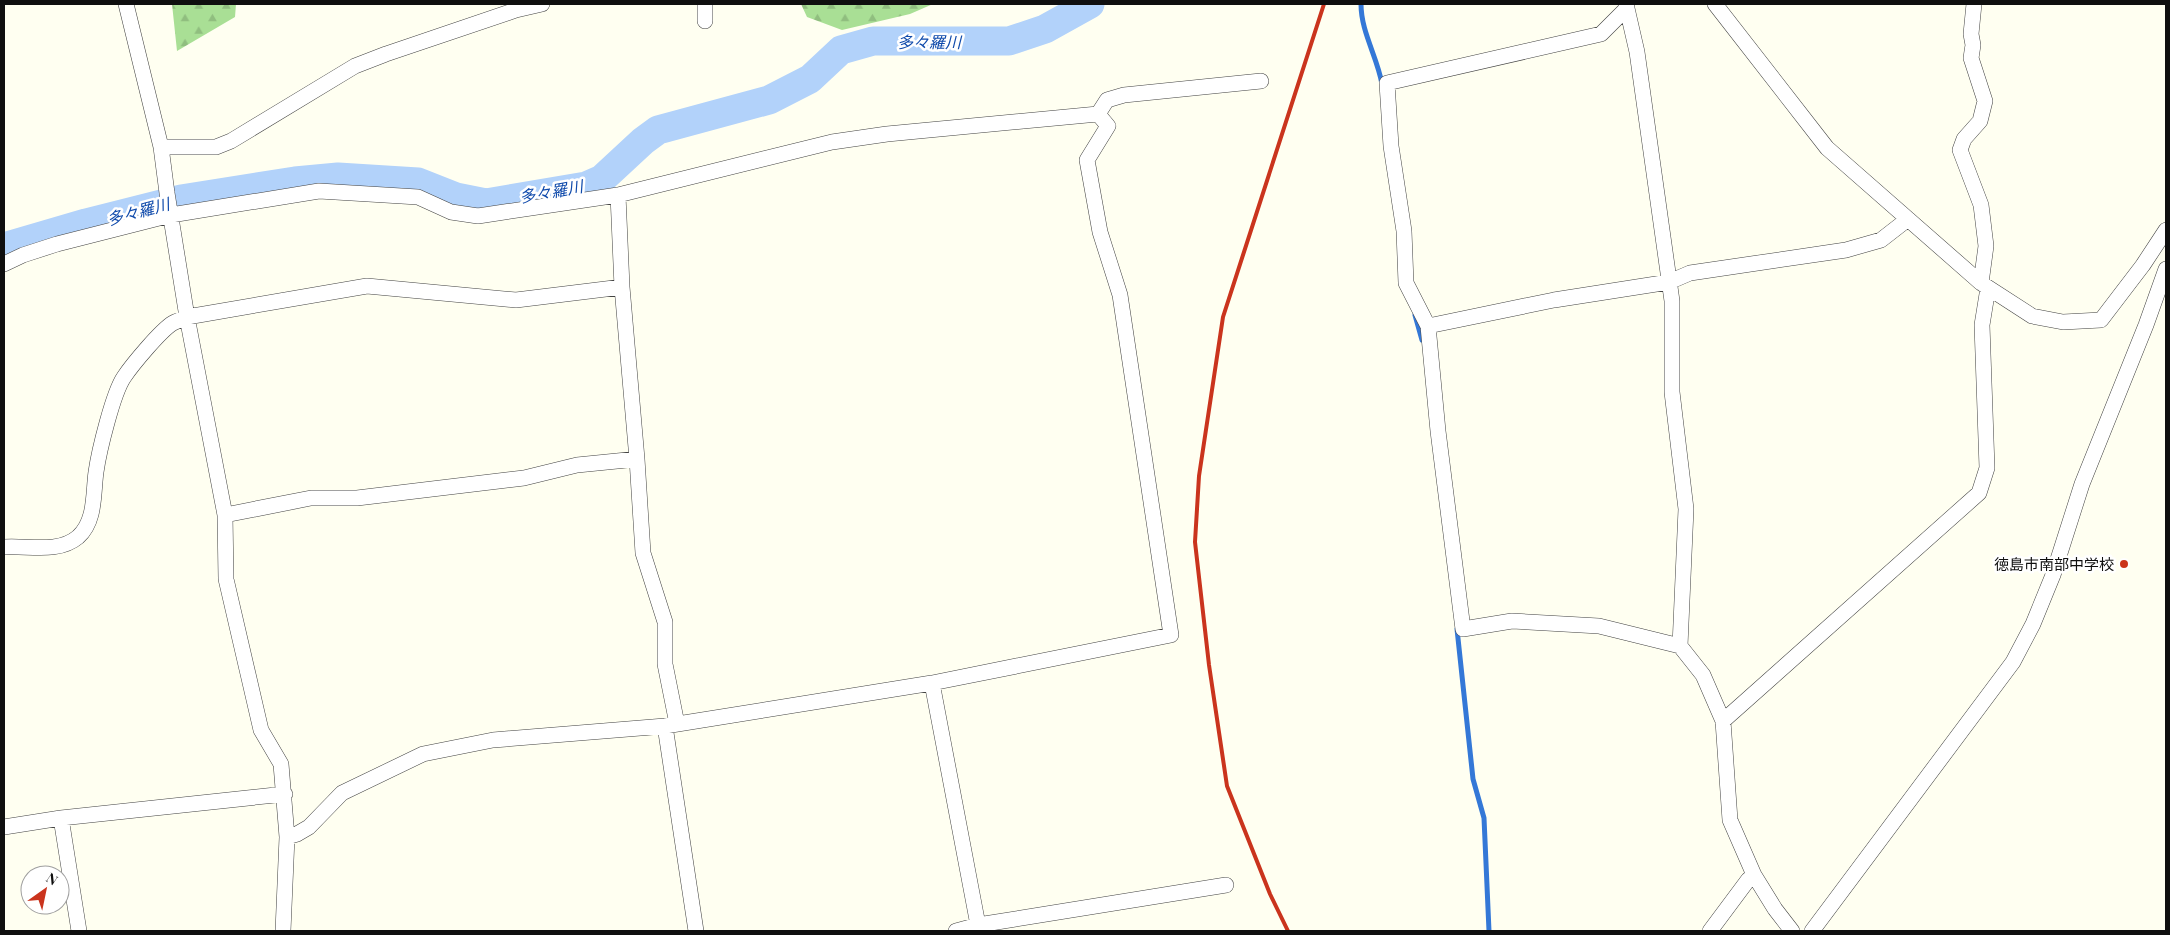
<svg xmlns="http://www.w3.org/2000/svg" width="2170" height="935" font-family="'Playfair Display','Noto Sans JP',serif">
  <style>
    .forest { fill: url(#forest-firs) }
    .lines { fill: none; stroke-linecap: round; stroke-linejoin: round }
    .stream { stroke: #3478d7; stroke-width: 5 }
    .river { stroke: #b2d2fa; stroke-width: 29 }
    .minor-casing { stroke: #424242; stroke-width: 16 }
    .minor { stroke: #fff; stroke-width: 15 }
    .rail { stroke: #ca341d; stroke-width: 4 }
    .poi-dot { fill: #ca341d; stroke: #fff; stroke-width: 2 }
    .labels { text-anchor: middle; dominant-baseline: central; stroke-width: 5; stroke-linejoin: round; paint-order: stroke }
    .poi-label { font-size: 15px; fill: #0f0f0f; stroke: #fff; text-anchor: end }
    .water-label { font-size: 16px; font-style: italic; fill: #0f4aab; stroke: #fff }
  </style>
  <defs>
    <pattern id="forest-firs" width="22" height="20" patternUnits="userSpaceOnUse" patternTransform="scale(1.25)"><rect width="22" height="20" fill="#a9df95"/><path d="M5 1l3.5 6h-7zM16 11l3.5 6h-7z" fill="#90be7f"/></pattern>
  </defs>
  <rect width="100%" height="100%" fill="#fffff1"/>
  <path class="forest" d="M172 4H236L235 17 177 51Z
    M801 4H933L910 14 842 30 807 17Z"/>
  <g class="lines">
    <path class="stream" d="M1361 4C1361 32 1377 56 1382 84
      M1415 315 1422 340
      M1457 629 1473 779 1484 818 1489 931"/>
    <path class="river" d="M4 247 86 223 181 199 295 181 338 177 418 182 456 197 486 203 586 186 602 179 643 141 658 130 769 100 810 79 841 50 873 41H1009L1045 29 1090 4"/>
    <defs>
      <path id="minor" d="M126 4 161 147 167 193 187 317 225 515 226 579 261 730 281 764 287 837 283 931
        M705 4V21
        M1626 4 1637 52 1672 301V392L1686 509 1680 646 1703 675 1723 721 1730 820 1754 875 1775 909 1792 931
        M1715 4 1827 148 1981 283 2032 316 2063 322 2101 320 2143 265 2166 230
        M1974 4 1971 34 1973 45 1971 58 1985 101 1980 121 1964 139 1960 150 1981 205 1986 246 1981 283
        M1627 8 1601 34 1387 83 1391 146 1404 231 1406 283 1428 326 1438 431 1463 629 1512 621 1599 626 1680 646
        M161 147H216L231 141 355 66 386 54 516 10 542 4
        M618 195 622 287 637 459 643 553 665 622V664L677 724
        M4 264 23 255 57 244 171 215 319 191 418 197 451 212 478 216 618 195 832 142 887 134 1098 114 1107 100 1124 95 1261 81
        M1428 326 1554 300 1669 282 1690 273 1846 250 1881 240 1908 219
        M225 515 311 498H357L524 478 577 465 637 459
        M4 547C27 545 58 554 78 537 96 521 93 493 96 472 99 451 113 393 124 377 132 365 161 330 173 323 177 321 182 319 187 317L367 286 516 300 622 287
        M932 683 978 925
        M1723 721 1979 493 1987 468 1982 325 1988 288
        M665 726 696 931
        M61 818 79 931
        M4 827 61 818 285 794
        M287 837 297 834 309 827 342 793 423 754 493 740 665 726 932 683 1171 635 1120 295 1100 232 1087 160 1108 126 1098 114
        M956 931 978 925 1226 885
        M1710 931 1748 880 1754 875
        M1812 931 2013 662 2033 624 2053 575 2082 484 2146 325 2166 269"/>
    </defs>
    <use href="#minor" class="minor-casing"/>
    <use href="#minor" class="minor"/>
    <path class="rail" d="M1288 931 1270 894 1227 786 1209 665 1195 542 1199 476 1223 317 1324 4"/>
  </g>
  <circle class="poi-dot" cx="2124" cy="564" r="5"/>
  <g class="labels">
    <g class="poi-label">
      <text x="2114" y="564">徳島市南部中学校</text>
    </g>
    <g class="water-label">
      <text x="929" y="41">多々羅川</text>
      <text transform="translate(551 191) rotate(-10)">多々羅川</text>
      <text transform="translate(138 211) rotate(-15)">多々羅川</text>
    </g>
  </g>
  <rect width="2170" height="935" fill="none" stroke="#0f0f0f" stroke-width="10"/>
  <g transform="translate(45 890) rotate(33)"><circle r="24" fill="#ffffff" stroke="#9f9f9f"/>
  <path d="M0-4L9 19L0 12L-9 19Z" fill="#ca341d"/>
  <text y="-8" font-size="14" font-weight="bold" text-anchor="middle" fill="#0f0f0f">N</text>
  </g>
</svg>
